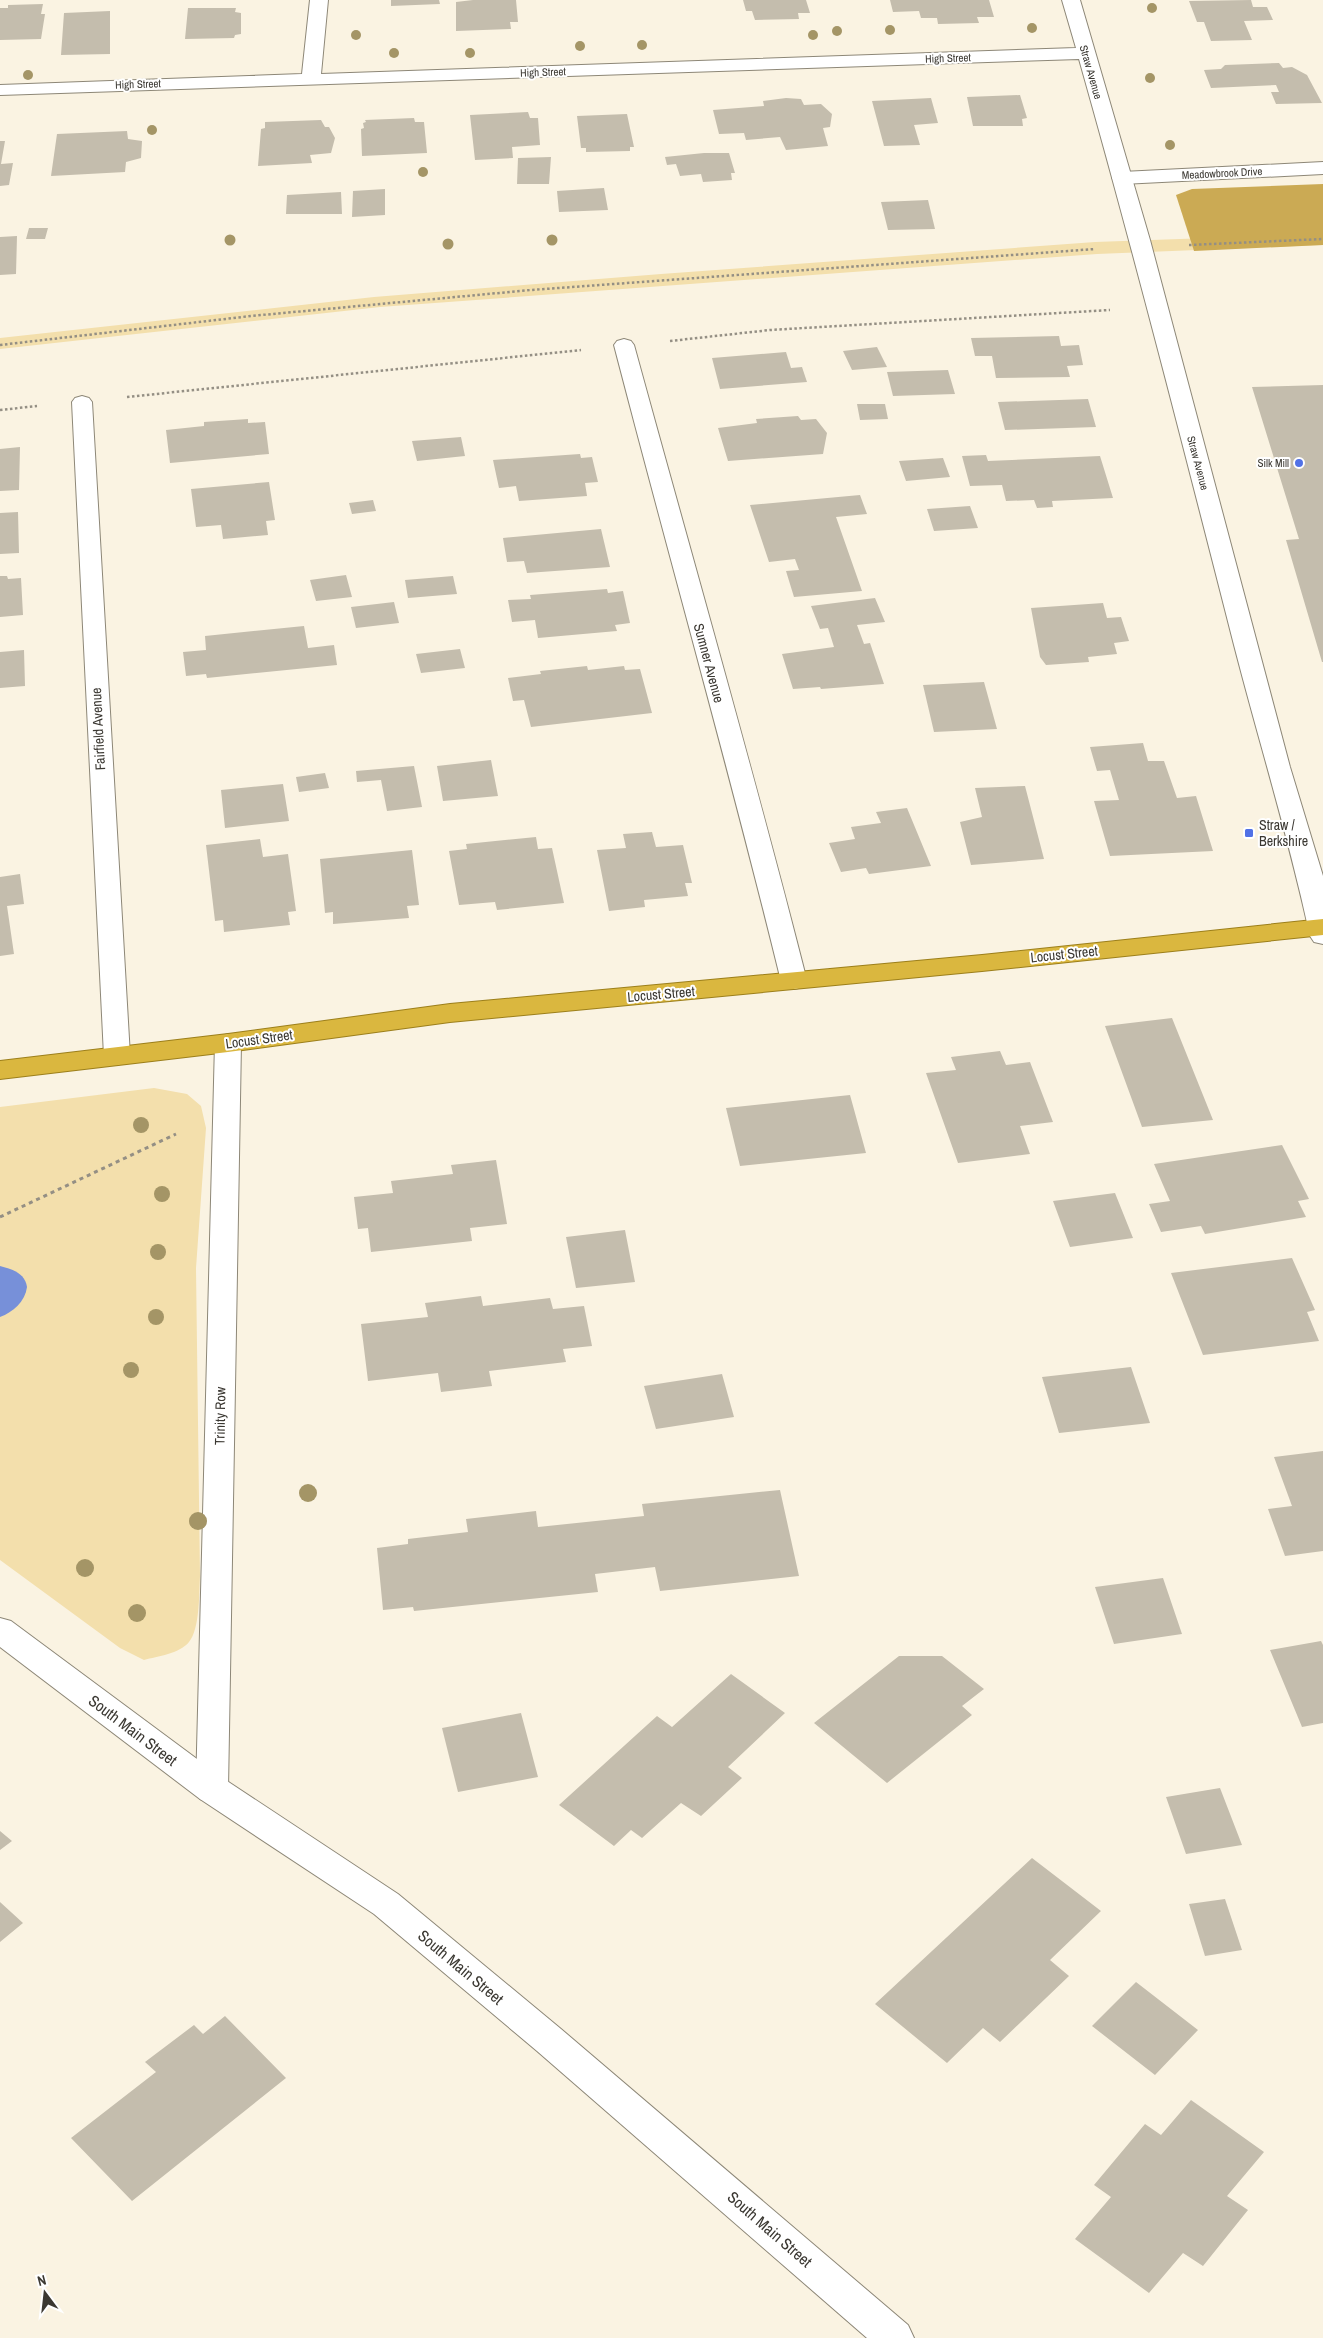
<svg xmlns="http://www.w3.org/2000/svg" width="1323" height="2338" font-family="'Archivo Narrow',sans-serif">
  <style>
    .green { fill: #f3dfac }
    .forest { fill: #cbaa54 }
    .water { fill: #7790d9 }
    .building { fill: #c4bdad }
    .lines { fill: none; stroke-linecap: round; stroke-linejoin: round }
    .service-casing { stroke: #8d8777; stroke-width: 2 }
    .minor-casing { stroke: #8d8777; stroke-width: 2 }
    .secondary-casing { stroke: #8d8777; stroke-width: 2 }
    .trunk-casing { stroke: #9c7f1b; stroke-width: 2 }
    .path-far1 { stroke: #948f84; stroke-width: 2.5; stroke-dasharray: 2.5 2.5; stroke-linecap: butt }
    .path { stroke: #948f84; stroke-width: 3; stroke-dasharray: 4 4; stroke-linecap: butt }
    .service { fill: #fff; fill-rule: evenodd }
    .minor { fill: #fff; fill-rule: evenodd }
    .secondary { fill: #fff; fill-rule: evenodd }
    .trunk { fill: #dab73f; fill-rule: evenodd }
    .tree { fill: #a49566 }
    .poi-dot { fill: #5171e6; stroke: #fff; stroke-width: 2 }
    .labels { text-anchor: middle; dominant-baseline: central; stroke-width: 4; stroke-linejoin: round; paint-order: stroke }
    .far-street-label { font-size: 11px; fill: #3b3832; stroke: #fff }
    .far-poi-label { font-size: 11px; fill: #3b3832; stroke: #fff; text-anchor: end }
    .street-label { font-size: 14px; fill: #3b3832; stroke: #fff }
    .poi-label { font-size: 14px; fill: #3b3832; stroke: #fff; text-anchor: start }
    .near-street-label { font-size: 16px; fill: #3b3832; stroke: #fff }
  </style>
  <rect width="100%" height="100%" fill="#faf3e2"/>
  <path class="green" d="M1323 234V245L1097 254 380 307 0 349V338L374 297 661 274 1095 242Z
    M154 1088 187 1094 201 1106 206 1128 196 1268 200 1576C199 1593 200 1629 189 1642 179 1654 158 1656 144 1660L120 1648 0 1560V1107Z"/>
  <path class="forest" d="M1323 184V245L1194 251 1176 195 1192 189Z"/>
  <path class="water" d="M0 1266C12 1269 25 1273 27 1287 25 1302 13 1312 0 1317Z"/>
  <path class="building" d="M391 0H439L440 4 391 6Z
    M473 0H516L518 22H510L511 29 456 31V2Z
    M743 0H806L810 13H798L799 19 755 20 752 11H746Z
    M890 0H989L994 17H977L979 23 938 24 937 18H921L919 11 893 12Z
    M1251 0 1253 7H1267L1273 20 1244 21 1252 40 1211 41 1204 22H1197L1189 1Z
    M43 4 41 14H45L41 39 0 40V8H8V5Z
    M188 8H236L235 12 241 13V34L235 35 234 38 185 39Z
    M110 11V54L61 55 64 13Z
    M1279 63 1283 68 1292 67 1307 75 1322 103 1276 104 1271 92H1279L1276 85 1211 88 1204 70 1221 69 1225 65Z
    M1020 95 1027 118 1022 119 1023 126H973L967 97Z
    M786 98 801 99 804 105 821 104 832 114 830 127 823 128 828 146 786 150 780 137 746 140 744 133 719 134 713 110 764 106 763 101Z
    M931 98 938 123 914 125 920 145 884 146 872 101Z
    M528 112 530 118H538L540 145 512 147 513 158 475 160 470 115Z
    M627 114 634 147H630V151L586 152V148H581L577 116Z
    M414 118 415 122H424L427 153 362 156 361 129 364 128 363 123 366 122 365 120Z
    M321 120 325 127H329L335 138 331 153 310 155 312 163 258 166 261 129 265 128V122Z
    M127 131 128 139 142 141 141 158 126 162 125 172 51 176 57 134Z
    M0 141H5L1 164 13 163 9 185 0 186Z
    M704 153H729L735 173H731L732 180 703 182 701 174 680 176 676 164 667 165 665 157Z
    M551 157 549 184H517L518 158Z
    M604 188 608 210 559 212 557 191Z
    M385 189V215L352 217 353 191Z
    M341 192 342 214H286L287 195Z
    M928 200 935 229 888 230 881 202Z
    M29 228H48L45 239H26Z
    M17 236 16 274 0 275V237Z
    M1059 336 1061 346 1079 345 1083 365 1067 366 1070 377 996 378 992 356H975L971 338Z
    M877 347 887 367 852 370 843 351Z
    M786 352 791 368 802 367 807 382 720 389 712 358Z
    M948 370 955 394 893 396 887 372Z
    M1323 385V662H1322L1286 540 1299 539 1252 387Z
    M1088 399 1096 427 1005 430 998 402Z
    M857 404H885L888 419 860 420Z
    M798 416 801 420 816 419 827 433 823 454 728 461 718 428 757 423 756 419Z
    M248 419V423L265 422 269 454 170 463 166 430 204 426V422Z
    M461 437 465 456 417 461 412 441Z
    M20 447 19 490 0 491V449Z
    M580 454 581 458 592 457 598 482 585 483 587 496 519 501 516 486 499 488 493 460Z
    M986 455 988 461 1100 456 1113 498 1052 501 1053 507 1037 508 1034 500 1006 501 1002 485 970 486 962 456Z
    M943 458 950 477 906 481 899 461Z
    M269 482 275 520 266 521 268 535 223 539 221 525 196 527 191 489Z
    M860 495 867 514 836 517 862 591 794 597 786 571 799 570 795 559 769 562 750 505Z
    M373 500 376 511 352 514 349 503Z
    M970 506 978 528 934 531 927 509Z
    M18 512 19 553 0 554V513Z
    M601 529 610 567 527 573 524 561 507 562 503 538Z
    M346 575 352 597 316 601 310 580Z
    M0 576H7L8 579 21 578 23 615 0 617Z
    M453 576 457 594 408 598 405 580Z
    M607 589 608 593 623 591 630 623 615 625 617 631 538 638 535 620 512 622 508 600 531 599 530 595Z
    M875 598 885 622 857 625 864 644 870 643 884 684 821 689 820 687 793 689 782 654 834 647 828 628 820 629 811 606Z
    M394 602 399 623 356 628 351 607Z
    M1103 603 1107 618 1121 617 1129 641 1114 643 1117 654 1088 657 1089 662 1046 665 1040 657 1031 608Z
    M304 626 308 648 334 645 337 665 207 678 206 674 186 676 183 652 206 650 205 636Z
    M460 649 465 668 421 673 416 654Z
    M24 650 25 686 0 688V652Z
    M587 666 588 670 624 666 625 670 640 669 652 713 531 727 524 700 513 701 508 678 541 674 540 671Z
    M984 682 997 729 934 732 923 685Z
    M1143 743 1148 761H1164L1177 798 1196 796 1213 851 1110 856 1094 801 1119 800 1110 770 1097 771 1090 747Z
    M491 760 498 796 443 801 437 766Z
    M414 766 422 807 387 811 381 780 357 782 356 771Z
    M325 773 329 788 299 792 296 777Z
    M283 784 289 821 225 828 221 790Z
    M1025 786 1044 859 971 865 960 822 982 817 975 788Z
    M907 808 931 866 869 874 866 868 841 872 829 843 855 839 851 827 881 823 876 812Z
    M652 832 656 847 683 845 692 883H685L688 896 644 900 645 907 609 911 597 850 626 848 623 834Z
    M536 837 538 849 552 848 564 903 497 910 495 902 459 905 449 851 467 849 466 844Z
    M260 839 263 857 288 854 296 911 288 912 290 925 224 932 223 920 215 921 206 845Z
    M412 850 419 905 407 906 409 918 333 924V912L325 913 320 859Z
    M20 874 24 904 7 906 14 954 0 956V877Z
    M1172 1018 1213 1120 1142 1127 1105 1026Z
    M1000 1051 1006 1065 1030 1062 1053 1122 1020 1126 1030 1154 958 1163 926 1073 956 1070 951 1057Z
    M850 1095 866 1153 740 1166 726 1108Z
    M1282 1145 1309 1199 1298 1201 1306 1217 1205 1234 1201 1226 1161 1232 1149 1204 1170 1201 1154 1164Z
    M496 1160 507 1224 470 1228 472 1241 371 1252 368 1228 358 1229 354 1197 393 1193 391 1181 453 1174 451 1165Z
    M1115 1193 1133 1238 1070 1247 1053 1201Z
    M625 1230 635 1282 576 1288 566 1237Z
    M1292 1258 1315 1310 1307 1312 1319 1341 1203 1355 1171 1273Z
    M481 1296 483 1306 550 1298 553 1309 584 1306 592 1346 563 1349 566 1362 489 1371 492 1386 441 1392 438 1373 368 1381 361 1324 428 1317 425 1303Z
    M1131 1367 1150 1423 1059 1433 1042 1377Z
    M722 1374 734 1417 656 1429 644 1386Z
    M1323 1451V1551L1285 1556 1268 1509 1292 1506 1274 1457Z
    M780 1490 799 1576 660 1591 655 1567 595 1574 598 1592 414 1611 413 1607 383 1610 377 1548 408 1544V1539L468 1532 466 1519 536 1511 538 1527 644 1516 642 1504Z
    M1163 1578 1182 1634 1114 1644 1095 1587Z
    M1321 1641 1323 1645V1723L1302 1727 1270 1650Z
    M899 1656H942L984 1689 962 1706 972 1715 887 1783 814 1723Z
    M731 1674 785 1713 728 1767 742 1778 701 1816 681 1803 642 1838 631 1830 614 1846 559 1805 657 1716 672 1727Z
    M521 1713 538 1777 458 1792 442 1728Z
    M1220 1788 1242 1845 1186 1854 1166 1797Z
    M0 1831 12 1841 0 1850Z
    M1032 1858 1101 1911 1050 1960 1069 1976 1000 2042 983 2028 947 2063 875 2004Z
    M1225 1899 1242 1950 1205 1956 1189 1904Z
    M0 1902 23 1923 0 1942Z
    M1136 1982 1198 2030 1155 2075 1092 2026Z
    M225 2016 286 2078 132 2201 71 2138 156 2072 145 2062 194 2025 203 2034Z
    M1191 2100 1264 2152 1227 2196 1248 2210 1203 2266 1183 2253 1149 2293 1075 2239 1111 2197 1094 2185 1145 2124 1161 2135Z"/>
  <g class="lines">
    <defs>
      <path id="service" d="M1323 162V174L1122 184 1115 182 1112 178 1115 174 1122 172Z"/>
      <path id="minor" d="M310 0H328L321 74 1076 48 1062 0H1080L1150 240 1290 767 1323 876V944L1314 942 1310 936C1289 838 1259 742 1234 645 1184 449 1134 253 1079 59L0 95V85L302 74Z
        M624 339 631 341 634 345C692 557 753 768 807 981L803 987 794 989 785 987 781 981C729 768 669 557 614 345L617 341Z
        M82 396 89 398 92 402 130 1056 126 1062 117 1065 108 1062 104 1056 72 402 75 398Z
        M228 1034 237 1037 241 1043 228 1789 224 1799 212 1803 200 1799 196 1789 215 1043 219 1037Z"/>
      <path id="secondary" d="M0 1618 11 1621 224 1779 398 1894 561 2029 908 2325 914 2338H867L537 2051 374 1914 200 1799 0 1647Z"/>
      <path id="trunk" d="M1323 919V935L982 971 450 1022 228 1052 0 1079V1061L228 1034 450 1004 982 955Z"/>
    </defs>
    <use href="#service" class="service-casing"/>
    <use href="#minor" class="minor-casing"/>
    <use href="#secondary" class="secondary-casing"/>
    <use href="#trunk" class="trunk-casing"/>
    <path class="path-far1" d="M1189 245 1323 239
      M670 341 770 330 1110 310
      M0 345 251 316 531 290 1095 249
      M127 397 581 350
      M0 410 37 406"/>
    <path class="path" d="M0 1217 176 1134"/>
    <use href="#service" class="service"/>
    <use href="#minor" class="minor"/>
    <use href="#secondary" class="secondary"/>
    <use href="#trunk" class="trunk"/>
  </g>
  <g class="tree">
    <circle cx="1152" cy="8" r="5"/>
    <circle cx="1032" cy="28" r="5"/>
    <circle cx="890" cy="30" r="5"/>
    <circle cx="837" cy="31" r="5"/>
    <circle cx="356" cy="35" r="5"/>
    <circle cx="813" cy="35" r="5"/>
    <circle cx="642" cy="45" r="5"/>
    <circle cx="580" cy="46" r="5"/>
    <circle cx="394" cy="53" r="5"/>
    <circle cx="470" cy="53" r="5"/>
    <circle cx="28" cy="75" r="5"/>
    <circle cx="1150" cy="78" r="5"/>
    <circle cx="152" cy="130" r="5"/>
    <circle cx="1170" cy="145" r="5"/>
    <circle cx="423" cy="172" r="5"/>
    <circle cx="230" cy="240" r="5.5"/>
    <circle cx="552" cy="240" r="5.5"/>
    <circle cx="448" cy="244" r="5.5"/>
    <circle cx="141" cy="1125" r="8"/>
    <circle cx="162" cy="1194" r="8"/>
    <circle cx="158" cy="1252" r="8"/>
    <circle cx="156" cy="1317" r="8"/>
    <circle cx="131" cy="1370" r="8"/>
    <circle cx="308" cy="1493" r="9"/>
    <circle cx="198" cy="1521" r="9"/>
    <circle cx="85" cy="1568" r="9"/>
    <circle cx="137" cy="1613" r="9"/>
  </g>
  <g class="poi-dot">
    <circle cx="1299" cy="463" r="5"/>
    <rect x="1244" y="828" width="10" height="10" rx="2.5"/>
  </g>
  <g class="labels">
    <g class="far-street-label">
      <text transform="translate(948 58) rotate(-2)">High Street</text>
      <text transform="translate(543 72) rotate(-2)">High Street</text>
      <text transform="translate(1091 72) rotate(74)">Straw Avenue</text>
      <text transform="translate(138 84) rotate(-2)">High Street</text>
      <text transform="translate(1222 173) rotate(-3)">Meadowbrook Drive</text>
      <text transform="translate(1198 463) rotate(75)">Straw Avenue</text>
    </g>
    <g class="far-poi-label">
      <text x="1289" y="463">Silk Mill</text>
    </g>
    <g class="street-label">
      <text transform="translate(709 663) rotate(75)">Sumner Avenue</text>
      <text transform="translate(98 729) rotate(-93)">Fairfield Avenue</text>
      <text transform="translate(1064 954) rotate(-6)">Locust Street</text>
      <text transform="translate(661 994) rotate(-5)">Locust Street</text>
      <text transform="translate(259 1039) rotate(-8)">Locust Street</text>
      <text transform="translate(220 1416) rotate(-89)">Trinity Row</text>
    </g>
    <g class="poi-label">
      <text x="1259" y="825">Straw /<tspan x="1259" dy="16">Berkshire</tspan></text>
    </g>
    <g class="near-street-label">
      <text transform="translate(133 1730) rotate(37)">South Main Street</text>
      <text transform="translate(461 1967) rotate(40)">South Main Street</text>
      <text transform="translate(770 2229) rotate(41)">South Main Street</text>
    </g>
  </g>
  <g transform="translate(45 2293) rotate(345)" stroke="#ffffff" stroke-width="4" paint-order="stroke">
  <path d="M0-4L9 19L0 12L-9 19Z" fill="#3b3832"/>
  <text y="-8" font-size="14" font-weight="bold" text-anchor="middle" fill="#3b3832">N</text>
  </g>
</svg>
